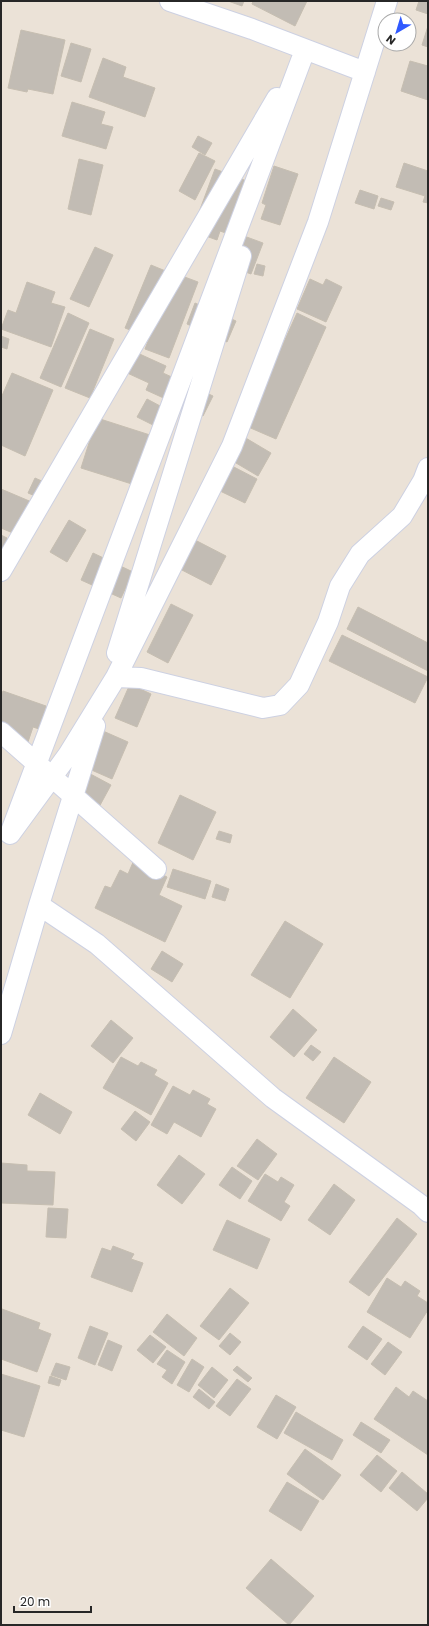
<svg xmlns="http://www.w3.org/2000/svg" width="429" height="1626" font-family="Poppins,sans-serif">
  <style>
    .building { fill: #c2bcb4; stroke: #c6beb1 }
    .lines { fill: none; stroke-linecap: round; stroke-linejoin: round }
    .minor-casing { stroke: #cdd1e2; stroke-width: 22 }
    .minor { stroke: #fff; stroke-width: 20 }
  </style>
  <rect width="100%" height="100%" fill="#ebe2d7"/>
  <path class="building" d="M228 1H244L242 6Z
    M253 1H307L295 26 252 4Z
    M419 1H428V14L416 10Z
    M428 26V47L422 45Z
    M21 30 65 40 53 94 28 89 27 92 8 88Z
    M71 43 91 49 81 82 61 76Z
    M103 58 126 67 123 77 155 88 145 117 89 97Z
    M410 61 428 66V100L401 91Z
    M72 102 105 112 101 124 113 127 106 149 62 136Z
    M198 136 212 143 205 155 192 147Z
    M199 153 215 161 195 200 179 191Z
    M79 159 103 165 91 215 68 209Z
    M404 163 428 171V203L423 202 425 196 396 187Z
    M274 166 298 174 280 225 261 219 266 205 262 203Z
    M215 169 252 183 237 237 220 231 217 240 192 231Z
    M360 190 378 196 374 209 355 203Z
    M381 198 394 202 391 210 378 206Z
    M244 236 263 243 251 274 232 267Z
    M95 247 113 255 89 307 70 299Z
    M257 264 265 266 263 276 254 274Z
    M151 265 168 272 143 335 125 328Z
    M174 273 198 282 169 358 145 349Z
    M310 279 323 285 326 279 342 287 326 322 297 309Z
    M27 282 55 292 51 303 65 307 51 347 1 329 8 310 16 313Z
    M195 303 236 321 227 342 187 324Z
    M68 313 89 323 61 387 40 378Z
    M297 313 326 327 276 439 246 426Z
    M90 329 114 339 90 398 65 388Z
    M1 336 9 339 7 349 1 347Z
    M122 346 166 366 163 373 213 396 203 416 146 390 149 383 112 366Z
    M12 373 53 390 25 456 1 445V398Z
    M147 399 162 407 153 425 137 417Z
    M97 418 150 435 135 485 81 468Z
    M244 437 271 453 258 476 231 460Z
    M230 465 257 479 245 503 218 490Z
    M35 478 53 486 47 501 28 493Z
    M1 489 34 503 20 536 1 528Z
    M69 520 86 530 67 562 50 552Z
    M1 535 7 538 1 554Z
    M195 540 226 556 211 585 180 569Z
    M93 553 133 572 121 598 81 580Z
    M171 604 193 615 168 663 147 652Z
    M358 607 428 643V671L347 629Z
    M342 635 428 677 415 703 329 661Z
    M130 684 151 694 137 727 115 718Z
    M3 691 46 706 39 729 33 727 27 745 1 736V696Z
    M103 731 128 742 112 779 87 768Z
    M83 770 111 785 92 820 64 805Z
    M180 795 216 812 193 860 158 843Z
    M219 831 232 835 230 843 216 839Z
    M134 860 167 877 159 895 182 906 165 942 95 908 105 886 111 888 120 870 128 874Z
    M173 869 211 881 205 899 167 887Z
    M216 884 229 889 225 901 212 897Z
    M285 921 323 944 290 998 251 975Z
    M162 951 183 964 172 982 151 969Z
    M293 1009 317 1030 294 1057 270 1037Z
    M111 1020 133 1038 113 1063 91 1046Z
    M311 1045 321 1052 313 1061 304 1054Z
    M121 1057 138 1066 141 1062 157 1070 154 1075 168 1083 151 1115 103 1088Z
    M334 1057 371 1082 344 1123 306 1098Z
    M173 1086 190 1095 193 1090 210 1099 207 1104 216 1109 201 1137 174 1122 167 1134 151 1125Z
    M40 1093 72 1112 60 1134 28 1115Z
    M135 1111 150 1122 136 1141 121 1129Z
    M257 1139 277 1154 258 1180 237 1166Z
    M179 1155 205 1174 182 1204 157 1185Z
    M1 1163 27 1165V1171L55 1172 53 1205 1 1203Z
    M232 1167 252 1181 240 1199 219 1185Z
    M265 1174 278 1182 281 1177 294 1185 284 1202 290 1206 281 1221 248 1201Z
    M334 1184 355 1200 330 1235 308 1220Z
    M48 1208 68 1209 66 1238 46 1237Z
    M397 1218 417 1234 369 1296 349 1282Z
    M227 1220 270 1239 257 1269 213 1250Z
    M113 1246 134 1254 131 1259 143 1263 132 1292 91 1277 102 1248 111 1251Z
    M387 1278 401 1287 405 1281 420 1291 417 1296 428 1303V1310L410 1338 367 1312Z
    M230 1288 249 1303 219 1340 200 1326Z
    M2 1309 40 1323 38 1329 51 1334 37 1372 1 1359Z
    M167 1314 197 1338 184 1356 153 1332Z
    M90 1326 108 1333 95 1365 78 1358Z
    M363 1326 382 1339 367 1360 348 1347Z
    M230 1333 241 1342 230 1355 219 1346Z
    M150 1335 166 1347 153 1363 137 1350Z
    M108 1340 122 1346 112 1371 98 1365Z
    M388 1342 402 1352 385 1375 371 1364Z
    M167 1350 185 1362 172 1384 162 1377 167 1370 157 1364Z
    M192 1359 204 1367 189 1392 177 1385Z
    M56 1363 70 1367 66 1380 51 1375Z
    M237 1366 252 1378 248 1382 233 1370Z
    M212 1367 228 1380 214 1398 198 1385Z
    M1 1374 40 1386 24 1437 1 1430Z
    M50 1376 61 1380 59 1386 48 1383Z
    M237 1379 251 1389 230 1416 216 1406Z
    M396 1387 409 1397 413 1391 428 1401V1455L374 1419Z
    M199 1389 215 1402 209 1409 193 1397Z
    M276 1395 296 1407 277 1439 257 1427Z
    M296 1412 343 1440 332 1460 284 1433Z
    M361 1422 390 1440 381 1453 353 1435Z
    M305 1449 341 1475 323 1500 287 1474Z
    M377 1455 397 1471 381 1492 360 1475Z
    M402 1472 428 1494V1498L417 1511 389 1488Z
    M287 1482 319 1501 301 1531 269 1511Z
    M271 1559 314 1596 289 1625 246 1588Z"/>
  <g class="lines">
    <defs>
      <path id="minor" d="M170 1 252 29 365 72
        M305 50 10 834 68 755 116 677 232 446 318 222 387 1
        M1 571 277 98
        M117 653 241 256
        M116 677 141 678 263 708 280 705 299 685 328 622 340 586 360 554 402 516 423 481 428 468
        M1 732 156 869
        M39 905 97 944 273 1098 421 1205 428 1212
        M1 1034 39 905 95 726"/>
    </defs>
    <use href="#minor" class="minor-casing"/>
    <use href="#minor" class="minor"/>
  </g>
  <rect width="429" height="1626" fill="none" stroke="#272727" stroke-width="4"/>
  <g transform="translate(397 32) rotate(218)"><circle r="19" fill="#ffffff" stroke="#a9a9a9"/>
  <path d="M0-3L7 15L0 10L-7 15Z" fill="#3059ff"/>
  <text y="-6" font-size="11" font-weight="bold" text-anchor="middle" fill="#272727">N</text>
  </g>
  <path d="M14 1606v6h77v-6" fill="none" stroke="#272727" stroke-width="2"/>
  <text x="20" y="1606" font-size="12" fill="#272727" stroke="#ffffff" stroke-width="3" paint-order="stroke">20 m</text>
</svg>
